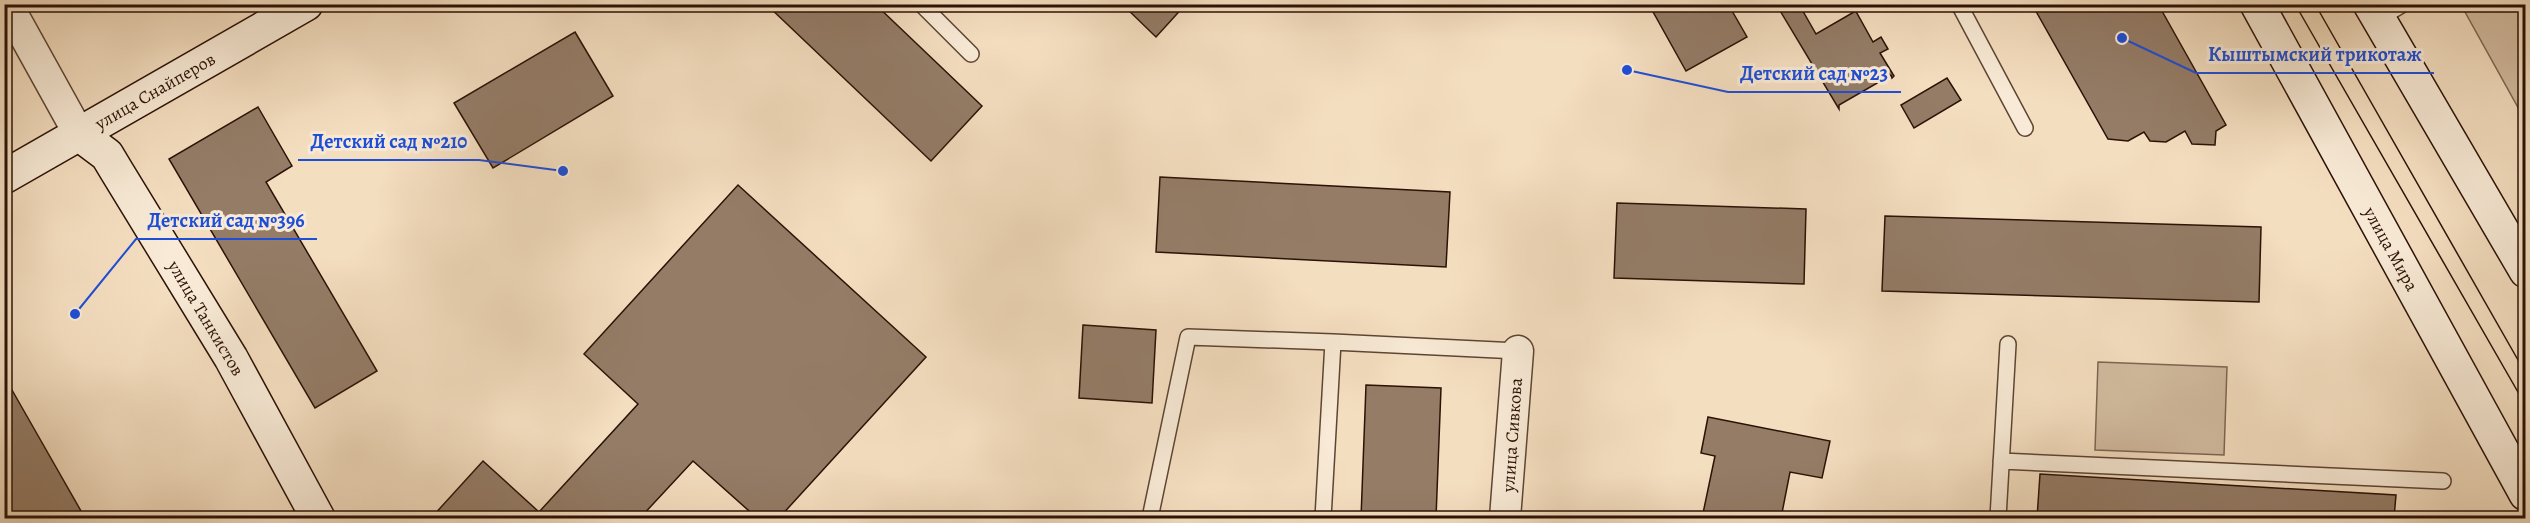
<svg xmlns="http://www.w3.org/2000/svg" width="2530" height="523" font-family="Alegreya,serif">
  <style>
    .green { fill: #d2bba0; stroke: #7e6653; stroke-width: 1.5 }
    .building { fill: #947c67; stroke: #2b1206; stroke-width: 1.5 }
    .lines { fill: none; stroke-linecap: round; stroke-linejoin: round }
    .lane-casing { stroke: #5d4534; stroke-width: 18 }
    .street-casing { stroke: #5d4534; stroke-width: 33 }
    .secondary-casing { stroke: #2b1206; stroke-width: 36 }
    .lane { stroke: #f8ead6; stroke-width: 15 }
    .street { stroke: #f8ead6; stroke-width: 30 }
    .secondary { stroke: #f8ead6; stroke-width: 33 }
    .tram { stroke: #2b1206; stroke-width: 1.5 }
    .labels { text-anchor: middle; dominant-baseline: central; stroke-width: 6; stroke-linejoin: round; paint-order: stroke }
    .street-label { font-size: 18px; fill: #2b1206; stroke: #f8ead6 }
    .leader { fill: none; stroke: #1d4ed8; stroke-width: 2 }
    .callout-dot { fill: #1d4ed8; stroke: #f8ead6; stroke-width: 2 }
    .callout-label { font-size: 20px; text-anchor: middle; font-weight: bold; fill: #1d4ed8; stroke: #f8ead6; stroke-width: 6; stroke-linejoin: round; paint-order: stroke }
  </style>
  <rect width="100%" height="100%" fill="#f4dec0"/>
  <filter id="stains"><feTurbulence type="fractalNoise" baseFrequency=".00333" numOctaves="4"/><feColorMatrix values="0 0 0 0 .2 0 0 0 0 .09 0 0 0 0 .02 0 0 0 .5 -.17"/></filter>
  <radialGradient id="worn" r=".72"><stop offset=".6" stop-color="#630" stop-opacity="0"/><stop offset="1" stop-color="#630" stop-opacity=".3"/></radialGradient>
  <path class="green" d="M2478 4 2525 5V120L2465 12Z
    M2098 362 2227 367 2224 455 2095 450Z"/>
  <path class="building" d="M766 4H875L982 106 931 161Z
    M1122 4H1186L1156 37Z
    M1661 4H1728L1747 37 1686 71 1652 10Z
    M1776 4H1802L1800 6 1816 34 1854 12V8L1873 42 1881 37 1888 49 1880 53 1894 76 1892 78 1891 75 1839 105V109Z
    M2036 4H2158L2226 125 2216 131 2215 145 2192 144 2185 131 2166 142 2150 141 2144 132 2128 141 2108 139 2033 6Z
    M575 32 613 96 493 168 454 103Z
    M1947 78 1961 100 1914 128 1901 105Z
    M258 107 292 166 266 182 377 371 315 408 169 159Z
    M1160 177 1450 192 1446 267 1156 252Z
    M738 185 926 357 779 518H757L693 461 640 518 432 517 483 461 539 512 638 404 584 354Z
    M1617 203 1806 209 1804 284 1614 278Z
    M1885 216 2261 227 2259 302 1882 291Z
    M1083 325 1156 330 1152 403 1079 398Z
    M4 376 85 518H4Z
    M1366 385 1441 388 1436 518H1361Z
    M1708 417 1830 441 1822 478 1790 472 1781 518H1702L1715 456 1701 453Z
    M2040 474 2396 495 2394 518H2037Z"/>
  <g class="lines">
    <defs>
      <path id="lane" d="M921 4 971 54
        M1967 4 1961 8 2025 128
        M2378 19 2403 4
        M2001 461 2443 481
        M1150 518 1188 337 1333 342
        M1323 518 1333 342 1518 351
        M1998 518 2008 344"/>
      <path id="street" d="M7 4 79 134
        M1505 518 1518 351"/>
      <path id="secondary" d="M2257 4 2526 494
        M2370 4 2526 271
        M79 134 107 155 116 170 231 358 318 518
        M4 177 306 4"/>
    </defs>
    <use href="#lane" class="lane-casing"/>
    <use href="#street" class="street-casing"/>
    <use href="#secondary" class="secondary-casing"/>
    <use href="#lane" class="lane"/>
    <use href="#street" class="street"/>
    <use href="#secondary" class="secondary"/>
    <path class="tram" d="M2295 4 2526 406
      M2315 4 2526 374"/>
  </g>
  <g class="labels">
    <g class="street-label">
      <text transform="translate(155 91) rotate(-30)">улица Снайперов</text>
      <text transform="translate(2391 249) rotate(61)">улица Мира</text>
      <text transform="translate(206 318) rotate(59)">улица Танкистов</text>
      <text transform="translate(1512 435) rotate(-86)">улица Сивкова</text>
    </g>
  </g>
  <path class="leader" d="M2122 38L2196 73H2434M1627 70L1728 92H1901M563 171L479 160H298M75 314L136 239H317"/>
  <g class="callout-dot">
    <circle cx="2122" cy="38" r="6"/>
    <circle cx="1627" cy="70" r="6"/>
    <circle cx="563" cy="171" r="6"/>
    <circle cx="75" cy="314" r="6"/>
  </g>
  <g class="callout-label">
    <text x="2315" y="61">Кыштымский трикотаж</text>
    <text x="1814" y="80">Детский сад №23</text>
    <text x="389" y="148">Детский сад №210</text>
    <text x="226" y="227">Детский сад №396</text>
  </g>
  <rect width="2530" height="523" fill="none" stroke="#f4dec0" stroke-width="24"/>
  <rect x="6" y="6" width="2518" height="511" fill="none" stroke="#2b1206" stroke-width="3"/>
  <rect x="12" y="12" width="2506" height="499" fill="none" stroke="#2b1206" stroke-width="1.5"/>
  <rect width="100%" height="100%" filter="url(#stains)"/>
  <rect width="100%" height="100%" fill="url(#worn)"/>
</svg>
